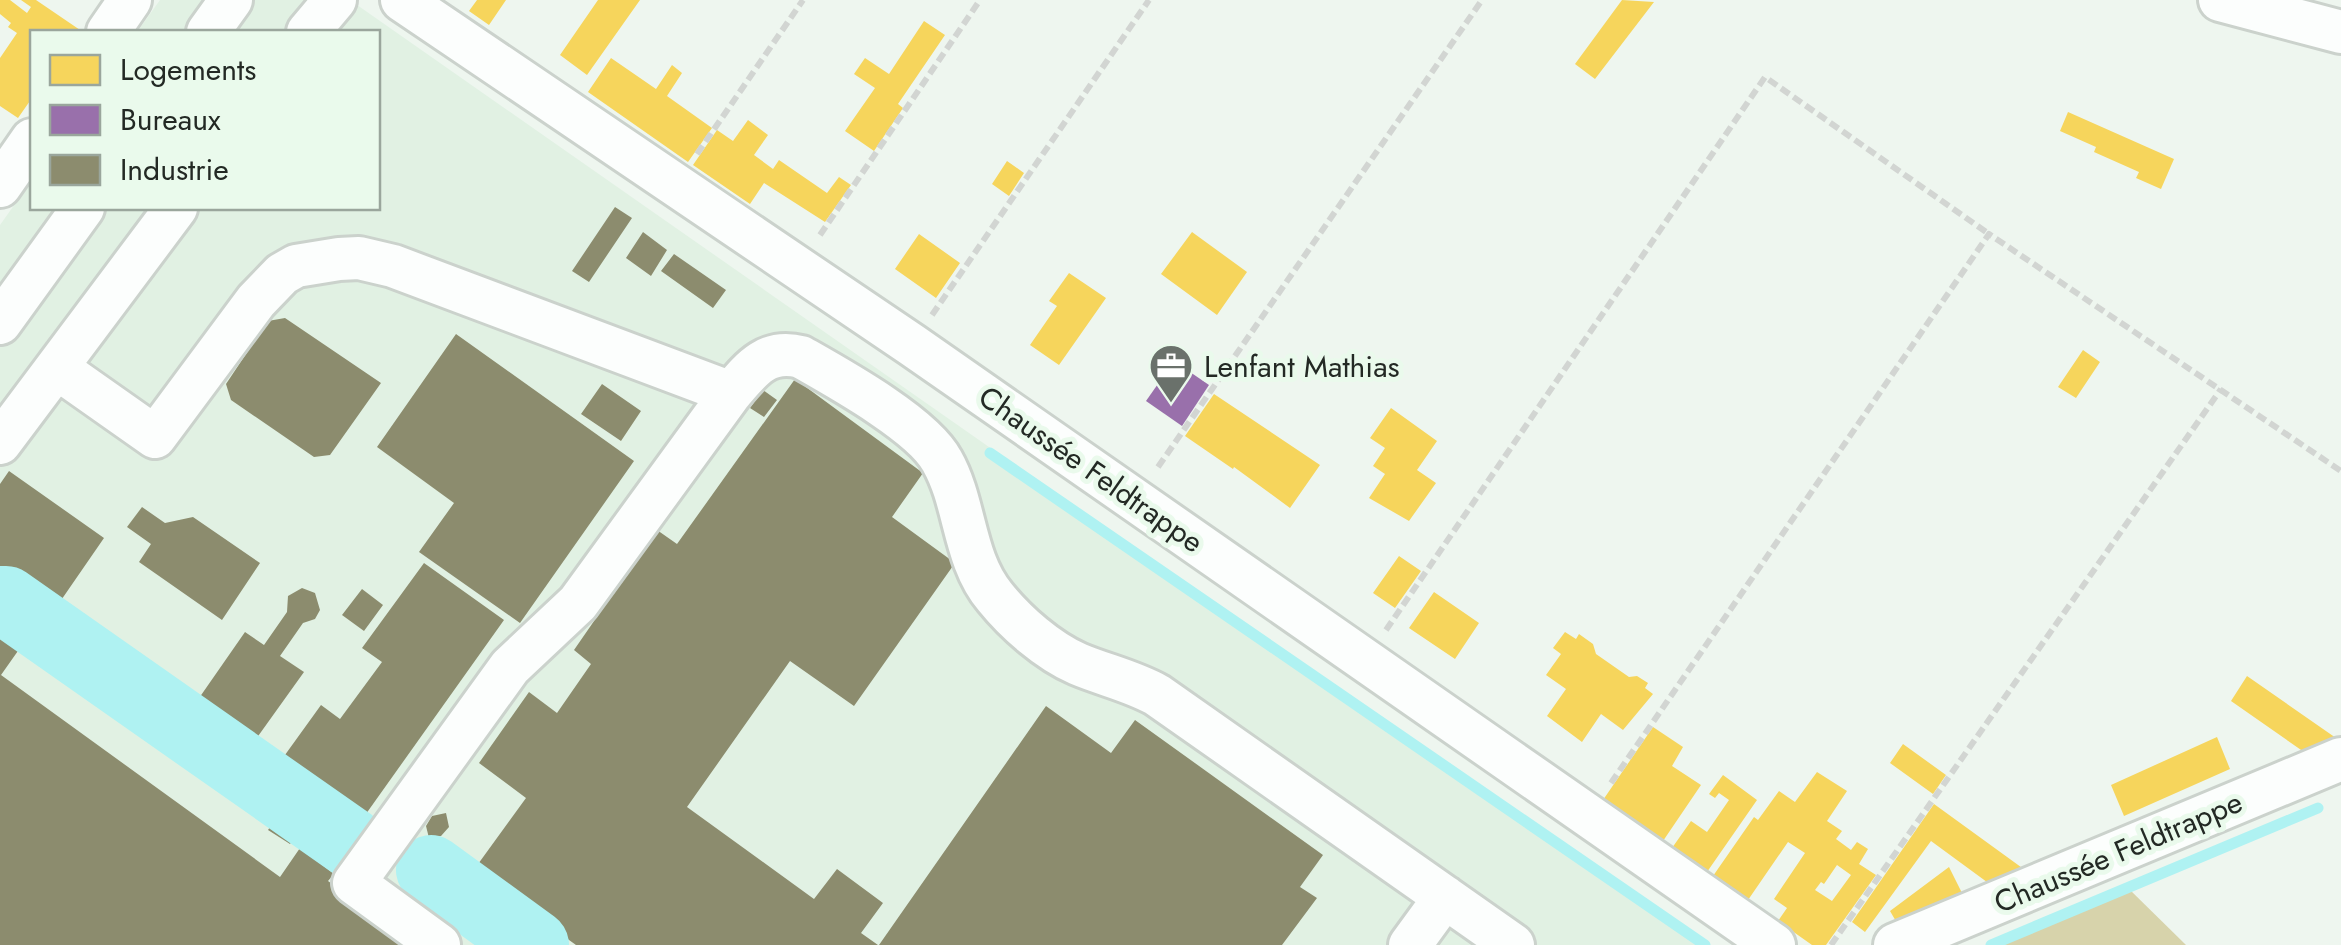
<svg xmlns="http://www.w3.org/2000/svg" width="2341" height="945" font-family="Jost,sans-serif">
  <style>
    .built { fill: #e1f1e3 }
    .forest { fill: #d7d3ab }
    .homes { fill: #f6d55c; fill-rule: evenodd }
    .offices { fill: #9970ab }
    .industry { fill: #8c8c6e }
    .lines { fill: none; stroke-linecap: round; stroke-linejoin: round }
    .stream { stroke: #aff2f2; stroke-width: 11 }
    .river { stroke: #aff2f2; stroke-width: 70 }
    .minor-casing { stroke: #cbd2cc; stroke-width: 48 }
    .path { stroke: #d2d5d2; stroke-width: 6; stroke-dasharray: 10 5; stroke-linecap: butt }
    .minor { stroke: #fcfefd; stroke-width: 42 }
    .labels { text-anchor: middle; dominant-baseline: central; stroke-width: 10; stroke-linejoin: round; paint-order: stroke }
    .poi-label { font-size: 30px; fill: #232924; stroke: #eafaec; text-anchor: start }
    .street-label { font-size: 30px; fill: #232924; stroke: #eafaec }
  </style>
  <rect width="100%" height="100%" fill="#eef6ef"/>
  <path class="built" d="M160 0H350L1701 945H0V225L32 180V208H378V32H137Z"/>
  <path class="forest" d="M2128 888 2186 945H1991Z"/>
  <path class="homes" d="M0 0H10L27 13 31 7 21 0H36L83 32H32V98L18 118 0 106V58L17 33 8 27 11 23 0 14Z
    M477 0H506L489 25 469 11Z
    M598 0H640L587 75 560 55Z
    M1622 0 1654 2 1595 79 1575 64Z
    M924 21 945 35 898 104 903 108 874 151 845 131 875 88 854 74 865 58 889 74Z
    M611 58 656 89 672 65 682 73 667 96 712 128 688 162 588 92Z
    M2068 112 2174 159 2161 189 2136 178 2139 172 2094 152 2096 147 2060 131Z
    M748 120 768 135 754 155 773 169 779 160 827 193 839 177 851 185 825 222 764 183 750 204 693 165 717 130 733 141Z
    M1007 161 1024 173 1009 196 992 184Z
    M1192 232 1247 272 1217 315 1161 274Z
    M919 234 960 263 936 298 895 269Z
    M1069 273 1106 298 1059 365 1030 345 1057 306 1049 301Z
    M2083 350 2100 362 2076 398 2058 387Z
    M1214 394 1320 465 1290 508 1234 467 1233 469 1185 436Z
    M1391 408 1437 441 1417 470 1436 483 1409 521 1369 498 1385 474 1373 466 1385 448 1370 438Z
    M1399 556 1421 571 1395 608 1373 593Z
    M1434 592 1479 623 1455 659 1409 628Z
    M1565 632 1576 639 1579 634 1593 644 1596 654 1629 677 1637 676 1648 683 1645 688 1653 694 1623 730 1601 714 1582 742 1547 716 1566 689 1546 675 1561 654 1553 648Z
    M2247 676 2336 738 2304 752 2231 701Z
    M1653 727 1683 747 1672 766 1701 785 1663 841 1603 800Z
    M2217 737 2230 769 2124 816 2111 785Z
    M1903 744 1946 775 1933 794 1890 763Z
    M1817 772 1847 791 1827 821 1842 831 1836 839 1851 850 1857 842 1868 849 1859 864 1876 875 1826 945H1812L1778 921 1787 908 1774 899 1805 853 1788 842 1748 900 1713 876 1754 817 1758 820 1779 791 1795 802ZM1837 865 1851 875 1832 901 1815 890 1821 882 1824 884Z
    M1723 775 1757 800 1707 872 1672 848 1691 821 1707 832 1729 800 1719 793 1715 798 1709 794Z
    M1934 804 2025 870 1991 885 1931 841 1865 932 1852 922Z
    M1949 867 1964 897 1897 923 1890 911Z"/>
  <path class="offices" d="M1174 361 1209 385 1182 426 1146 401Z"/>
  <path class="industry" d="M615 207 632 218 589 282 572 271Z
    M643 232 667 250 651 276 626 258Z
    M674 254 726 290 713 308 661 271Z
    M285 318 381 383 330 455 314 457 231 400 226 384 268 321Z
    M456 334 634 461 520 623 419 552 454 503 377 447Z
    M795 379 923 473 892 517 955 563 854 706 790 661 687 807 814 899 837 869 883 903 861 933 878 945H576L473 871 526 798 479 763 529 692 557 713 591 664 574 650 657 530 677 544Z
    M602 384 641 411 621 441 581 414Z
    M763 390 777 400 764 417 750 408Z
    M9 471 104 538 55 609 0 572V484Z
    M142 507 165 523 193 517 260 563 222 620 139 562 151 544 127 527Z
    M424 563 504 620 341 849 259 791 321 705 340 719 382 662 362 648Z
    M302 588 315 593 320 610 315 619 303 623 280 656 304 672 256 739 234 749 197 723V701L245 632 264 645 287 612 288 596Z
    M362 589 383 605 364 631 342 615Z
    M5 612 32 631 1 675 280 877 300 848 334 874 328 881 417 945H0V619Z
    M1046 706 1111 753 1135 720 1323 855 1300 887 1317 898 1282 945H879Z
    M245 753 263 766 249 784 232 772Z
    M446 813 449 827 441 836 429 838 426 826 432 816Z
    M277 817 299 832 290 844 268 830Z"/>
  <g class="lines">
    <path class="stream" d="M990 453 1705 945
      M1991 945 2318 808"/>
    <path class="river" d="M0 601H6L351 843
      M431 870 534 945"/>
    <defs>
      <path id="minor" d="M402 0 912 345 1774 945
        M2220 0 2341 32
        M108 32 130 0
        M208 32 231 0
        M308 32 335 0
        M0 186 32 140
        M0 323 83 208
        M57 368 155 437 256 301 282 274 296 266 339 259 359 258 393 266 731 393C751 369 767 348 801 357 838 378 923 425 942 461 966 503 963 559 995 597 1016 623 1048 651 1078 664 1104 675 1132 681 1157 695L1513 945
        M0 443 176 208
        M439 945 354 883 510 667 578 603 731 393
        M1410 945 1445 897
        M1895 945 2341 759"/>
    </defs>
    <use href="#minor" class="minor-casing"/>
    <path class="path" d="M697 154 803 0
      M820 235 980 0
      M932 315 1149 0
      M1158 467 1482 0
      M1386 630 1765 77 1989 234
      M1611 783 1989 234 2341 471
      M1831 945 2221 389"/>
    <use href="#minor" class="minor"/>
  </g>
  <defs>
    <symbol id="office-pin" viewBox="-11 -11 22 30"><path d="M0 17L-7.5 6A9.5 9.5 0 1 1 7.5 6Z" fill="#6a716b" stroke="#eafaec"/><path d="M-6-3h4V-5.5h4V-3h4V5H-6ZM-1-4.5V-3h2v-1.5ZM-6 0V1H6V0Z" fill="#fff"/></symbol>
  </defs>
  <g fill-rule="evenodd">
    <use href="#office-pin" x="1146" y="341" width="50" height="68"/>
  </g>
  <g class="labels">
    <g class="poi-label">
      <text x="1204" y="366">Lenfant Mathias</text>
    </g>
    <g class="street-label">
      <text transform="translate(1091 469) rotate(35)">Chaussée Feldtrappe</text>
      <text transform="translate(2118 852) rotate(-23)">Chaussée Feldtrappe</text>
    </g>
  </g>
  <rect x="30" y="30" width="350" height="180" fill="#eafaec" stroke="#9aa69c" stroke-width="2.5"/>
  <rect x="50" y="55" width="50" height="30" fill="#f6d55c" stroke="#9aa69c" stroke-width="2.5"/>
  <text x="120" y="80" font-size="30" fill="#232924">Logements</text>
  <rect x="50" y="105" width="50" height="30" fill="#9970ab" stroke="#9aa69c" stroke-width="2.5"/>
  <text x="120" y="130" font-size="30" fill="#232924">Bureaux</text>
  <rect x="50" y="155" width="50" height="30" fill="#8c8c6e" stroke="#9aa69c" stroke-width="2.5"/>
  <text x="120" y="180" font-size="30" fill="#232924">Industrie</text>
</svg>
